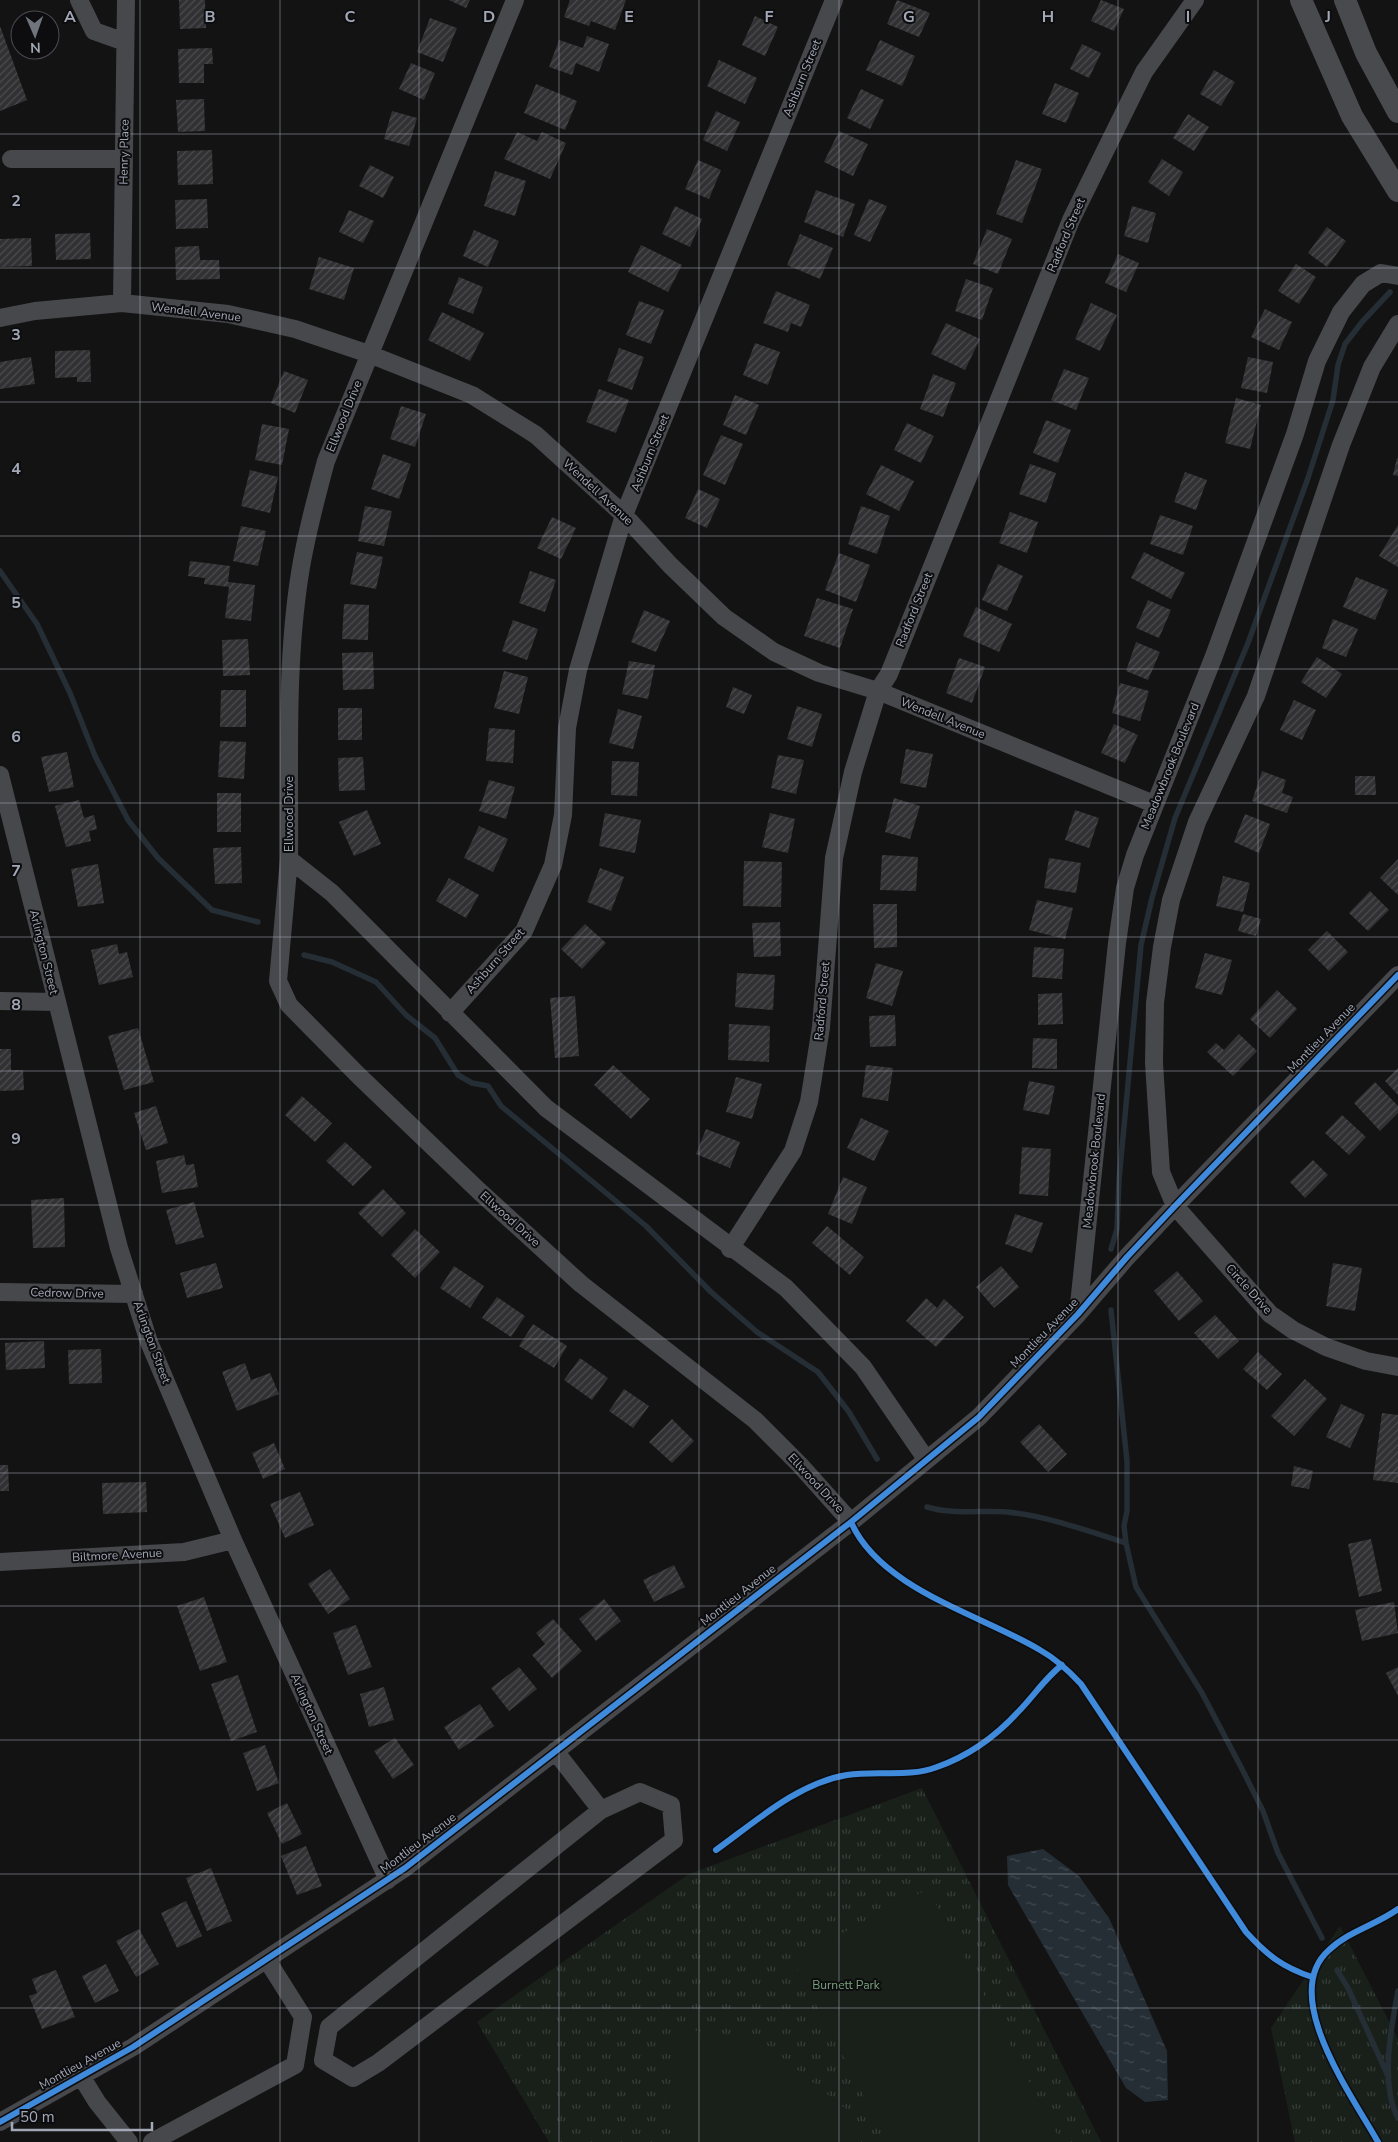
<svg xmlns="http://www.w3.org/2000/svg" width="1398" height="2142" font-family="'Nunito Sans',sans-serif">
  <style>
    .park { fill: url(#park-tufts) }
    .garden { fill: #19201a }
    .water { fill: url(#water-ripples) }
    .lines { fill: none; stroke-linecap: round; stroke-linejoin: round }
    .stream { stroke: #252e35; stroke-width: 5.5 }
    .building { fill: url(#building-hatch) }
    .minor { stroke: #47484c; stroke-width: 18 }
    .major { stroke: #494a4e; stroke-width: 22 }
    .cycleway-casing { stroke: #0d0d0f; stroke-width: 9 }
    .cycleway { stroke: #408adc; stroke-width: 6 }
    .grid { fill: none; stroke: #a2a8b6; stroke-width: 1; stroke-opacity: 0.55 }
    .labels { text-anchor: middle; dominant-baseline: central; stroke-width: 4; stroke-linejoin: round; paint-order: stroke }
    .street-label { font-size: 12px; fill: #a2a8b6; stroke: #0d0d0f }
    .park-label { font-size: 12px; fill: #77a27b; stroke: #0d0d0f }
    .grid-label { font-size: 16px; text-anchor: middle; font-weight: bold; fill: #a2a8b6; stroke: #0d0d0f; stroke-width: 4; stroke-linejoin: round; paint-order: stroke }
  </style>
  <defs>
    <pattern id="park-tufts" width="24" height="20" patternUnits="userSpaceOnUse" patternTransform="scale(1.25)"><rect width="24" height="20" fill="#19201a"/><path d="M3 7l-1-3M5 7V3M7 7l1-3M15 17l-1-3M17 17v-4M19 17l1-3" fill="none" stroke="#373e39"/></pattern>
    <pattern id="water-ripples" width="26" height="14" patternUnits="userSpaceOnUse" patternTransform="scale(1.25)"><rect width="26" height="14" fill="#252e35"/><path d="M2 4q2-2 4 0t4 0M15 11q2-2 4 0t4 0" fill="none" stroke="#424950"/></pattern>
    <pattern id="building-hatch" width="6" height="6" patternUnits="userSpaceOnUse" patternTransform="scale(1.25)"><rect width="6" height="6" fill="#313133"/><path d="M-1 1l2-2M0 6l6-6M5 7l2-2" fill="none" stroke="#4c4c4e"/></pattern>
  </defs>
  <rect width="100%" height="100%" fill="#131313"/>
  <path class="park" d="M922 1788 1101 2142H549L477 2022 689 1874Z
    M1340 1926 1398 2039V2142H1295L1271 2028Z"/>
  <path class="garden" d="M928 1889 1059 2138 1051 2142H888L792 1959Z
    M675 2026 768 2046 847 2110 861 2142H670Z"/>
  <path class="water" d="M1043 1849 1079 1876 1109 1918 1167 2051 1168 2100 1145 2102 1126 2088 1008 1885 1007 1856Z"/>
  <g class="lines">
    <path class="stream" d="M0 571 37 624 70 693 95 756 128 820 158 858 212 910 258 922
      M304 955 332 962 376 982 406 1015 435 1038 458 1075 472 1083 488 1086 501 1106 646 1226 711 1292 757 1332 818 1372 849 1412 877 1459
      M1111 1249 1117 1229 1119 1180 1141 945 1152 898 1175 818 1248 643 1308 478 1333 400 1338 365 1345 344 1362 322 1390 292
      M1111 1310 1127 1461V1511L1124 1526 1126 1543 1136 1587 1202 1693 1242 1769 1263 1811 1278 1853 1322 1938
      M927 1507C954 1515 980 1510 1007 1512 1047 1516 1088 1531 1126 1543
      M1337 1970 1348 1988 1388 2076
      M1398 1991C1391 2027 1380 2085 1398 2118"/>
  </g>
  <path class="building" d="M179 0H205L206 28 180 29Z
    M449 0H470L466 8Z
    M570 0H626L615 30 591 21 589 26 564 17Z
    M897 0 930 13 919 37 887 24Z
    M1101 0 1124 9 1114 31 1091 21Z
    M755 16 778 27 765 56 742 45Z
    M430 18 457 28 443 62 417 52Z
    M0 26 27 100 0 111Z
    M587 36 609 44 599 72 576 63 572 75 549 67 559 40 583 48Z
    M880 40 915 56 902 86 866 70Z
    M1082 44 1101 53 1089 78 1070 69Z
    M212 48 213 64H204V83H179L178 49Z
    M719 60 757 78 745 104 707 86Z
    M411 63 435 73 424 100 399 89Z
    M1214 70 1235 82 1221 106 1200 94Z
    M1055 83 1079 93 1066 123 1042 114Z
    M536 84 577 101 565 130 524 113Z
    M861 89 884 100 870 129 847 118Z
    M204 99 205 131 178 132 176 100Z
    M392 111 417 118 409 146 384 139Z
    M716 111 740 122 727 151 703 140Z
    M1188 114 1209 127 1194 151 1173 138Z
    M839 131 868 144 853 176 824 162Z
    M517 132 537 141 542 132 566 143 550 179 504 159Z
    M212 150 213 184 178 185 177 151Z
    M1162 159 1183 172 1169 196 1148 182Z
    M698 160 721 170 709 199 685 189Z
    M1016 160 1042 169 1022 223 996 214Z
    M370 165 394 177 383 198 359 186Z
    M495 171 526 181 515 216 484 206Z
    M816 190 855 204 843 237 804 222Z
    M207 199 208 228 176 229 175 200Z
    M869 199 887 206 870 242 854 235Z
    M675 206 702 219 690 247 662 234Z
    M1132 206 1156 213 1148 243 1124 236Z
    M349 210 374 221 363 243 339 232Z
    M1327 227 1346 241 1327 267 1308 253Z
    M987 229 1012 239 998 274 973 264Z
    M474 230 499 241 488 267 463 256Z
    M90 233 91 259 56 260 55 234Z
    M800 234 833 248 820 279 787 265Z
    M31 238 32 266 0 267V239Z
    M641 245 682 265 668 292 628 272Z
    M199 246 200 260H219L220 279 176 280 175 247Z
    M1118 254 1139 263 1126 292 1105 283Z
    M319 257 354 268 344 300 309 289Z
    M1296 264 1316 277 1299 304 1278 291Z
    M459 277 483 287 473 314 448 304Z
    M966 279 993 288 982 320 955 311Z
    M776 291 810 305 801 327 791 323 788 332 763 323Z
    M639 301 664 310 651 344 626 335Z
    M1091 303 1117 315 1100 351 1075 339Z
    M1265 309 1292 322 1279 350 1251 337Z
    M442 312 484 333 470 361 428 340Z
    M946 323 980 339 965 370 931 354Z
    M755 343 780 352 768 385 743 375Z
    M619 348 644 357 632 390 607 381Z
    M90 350 91 382H77V377L55 378V351Z
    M31 357 35 384 0 389V362Z
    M1248 357 1273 362 1267 393 1241 388Z
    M1064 369 1089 378 1076 410 1051 400Z
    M284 371 308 380 295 413 271 403Z
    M933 374 956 383 943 417 920 409Z
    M599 389 629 400 616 433 586 422Z
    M735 395 759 405 746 435 723 425Z
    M1236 398 1261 405 1250 449 1225 443Z
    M401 406 426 414 415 447 390 439Z
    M1046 420 1071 430 1058 463 1033 453Z
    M907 423 934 436 921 463 894 450Z
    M262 424 289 429 282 465 255 460Z
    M721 435 743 444 725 485 703 475Z
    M383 454 411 464 399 499 371 489Z
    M1397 458H1398V476L1393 475Z
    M1030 464 1056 473 1046 503 1019 494Z
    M881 465 914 481 899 511 866 494Z
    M250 470 278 477 270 513 241 506Z
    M1185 472 1207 480 1196 510 1174 502Z
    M698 489 720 499 707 528 685 518Z
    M365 506 392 511 384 546 358 541Z
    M861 506 890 516 877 554 848 544Z
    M1010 512 1038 522 1027 553 999 543Z
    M1160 515 1193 526 1183 555 1150 544Z
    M552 517 576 528 561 559 537 548Z
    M1398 525V567L1379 556Z
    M241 526 266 531 258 566 233 561Z
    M357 552 383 557 376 589 350 584Z
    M1144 552 1185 573 1171 599 1131 578Z
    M839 553 870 565 856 602 825 590Z
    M190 561 230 566 228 582 255 585 251 621 225 618 229 587 204 584 205 578 188 576Z
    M998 564 1023 576 1007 611 982 600Z
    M530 571 556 580 545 612 519 603Z
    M1356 577 1388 590 1375 620 1343 607Z
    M817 598 853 609 840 648 804 636Z
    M1148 600 1171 610 1159 638 1136 628Z
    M344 604 369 605 368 640 342 639Z
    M976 607 1012 624 999 652 963 636Z
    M644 610 670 621 656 652 631 642Z
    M1333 619 1358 629 1346 657 1322 648Z
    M513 620 538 629 527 660 502 651Z
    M248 639 250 675 223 676 222 640Z
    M1136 642 1160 652 1148 680 1126 671Z
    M373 652 374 689 343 690 342 653Z
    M1317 657 1342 674 1326 698 1301 682Z
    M959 658 985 667 972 703 946 693Z
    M629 661 655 665 648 699 622 694Z
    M504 671 528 677 519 714 494 708Z
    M1120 683 1149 691 1140 721 1112 713Z
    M733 687 752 695 744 714 726 707Z
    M221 690H246V727H220Z
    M1294 700 1316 710 1302 740 1280 730Z
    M797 706 822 714 812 747 787 739Z
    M338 708H362V740H338Z
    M618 709 642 716 633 749 609 743Z
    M1114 724 1138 735 1125 763 1101 753Z
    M489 728 515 730 513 763 486 761Z
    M220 741 246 742 244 779 218 777Z
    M906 749 933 754 926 788 900 783Z
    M67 752 74 787 49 792 41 757Z
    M778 755 804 760 796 794 771 788Z
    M363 757 365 790 339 791 338 758Z
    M612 761 639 762 637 796 611 795Z
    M1262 771 1286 780 1282 793 1293 797 1287 813 1252 801Z
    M1355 776H1375L1376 795H1355Z
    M489 780 515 787 506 819 479 811Z
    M217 793H241V832H217Z
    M894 798 920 806 910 839 885 832Z
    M79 800 84 818 94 815 97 829 89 831 91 841 66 847 55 806Z
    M367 810 381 844 354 856 339 822Z
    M1075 810 1099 818 1089 848 1065 840Z
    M605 813 641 820 635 853 599 846Z
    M770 813 795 819 788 853 762 847Z
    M1245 814 1270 824 1259 853 1234 842Z
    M479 826 508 839 493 872 464 858Z
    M241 847 242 883 215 884 213 848Z
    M882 855 918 857 916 891 880 890Z
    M1049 858 1081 863 1076 893 1044 888Z
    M1398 859V895L1380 878Z
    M744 861 782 862 781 907 743 906Z
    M98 864 104 903 78 907 71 869Z
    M600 868 624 877 611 911 587 902Z
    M1223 876 1250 883 1243 912 1216 906Z
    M449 878 479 895 466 918 436 901Z
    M1370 891 1389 910 1368 931 1349 913Z
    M1037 900 1073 908 1065 939 1029 930Z
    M873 904H897V947L874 948Z
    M1243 914 1261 919 1256 936 1238 931Z
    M780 922 781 956 754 957 752 923Z
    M585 924 606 943 582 969 561 949Z
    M1327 931 1348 952 1329 971 1308 950Z
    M117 944 119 954 127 952 133 977 99 985 91 950Z
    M1034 947 1064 949 1062 979 1032 977Z
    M1205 953 1232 960 1222 995 1195 988Z
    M876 963 903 971 892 1006 866 998Z
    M737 973 775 975 773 1010 735 1007Z
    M1277 990 1297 1009 1270 1038 1250 1019Z
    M1062 993 1063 1024 1038 1025V994Z
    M575 996 579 1056 555 1058 550 998Z
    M895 1015 896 1046 870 1047 869 1016Z
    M729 1024 770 1026 769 1062 728 1060Z
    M138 1028 154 1082 124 1090 108 1036Z
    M1239 1034 1257 1051 1233 1076 1207 1052 1216 1043 1224 1050Z
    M1033 1038 1057 1039V1069L1032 1068Z
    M0 1049H11V1070H23L24 1090 0 1091Z
    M613 1065 650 1099 631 1119 594 1085Z
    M866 1065 893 1068 888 1101 862 1097Z
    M1398 1068V1095L1385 1081Z
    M736 1077 762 1084 752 1119 726 1112Z
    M1029 1081 1055 1086 1049 1115 1023 1110Z
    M1375 1082 1398 1106V1113L1380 1131 1354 1103Z
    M302 1096 332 1123 315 1142 285 1115Z
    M156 1106 168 1143 146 1150 134 1113Z
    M1342 1115 1366 1137 1349 1155 1325 1133Z
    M861 1118 889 1131 874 1161 847 1148Z
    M706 1129 740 1142 730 1168 696 1154Z
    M345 1142 372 1167 353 1186 326 1161Z
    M1022 1147 1051 1149 1048 1196 1019 1194Z
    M184 1155 186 1165 194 1164 198 1187 162 1193 156 1161Z
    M1313 1160 1328 1175 1305 1198 1290 1182Z
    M843 1177 867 1187 852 1224 828 1214Z
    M383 1189 406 1213 382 1237 358 1213Z
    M64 1198 65 1247 33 1248 31 1200Z
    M194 1202 204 1237 176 1245 166 1210Z
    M1015 1214 1043 1223 1032 1253 1005 1244Z
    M827 1226 864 1257 850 1275 812 1243Z
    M415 1229 440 1252 415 1278 391 1255Z
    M216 1263 223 1288 187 1298 180 1273Z
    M1333 1263 1362 1268 1355 1311 1326 1306Z
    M454 1266 484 1286 470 1308 440 1288Z
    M1001 1266 1019 1287 994 1308 976 1287Z
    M1177 1271 1203 1301 1179 1321 1154 1291Z
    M497 1297 525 1316 511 1337 482 1318Z
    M926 1298 937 1308 944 1299 964 1317 936 1347 906 1321Z
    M1215 1315 1239 1341 1218 1359 1194 1333Z
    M533 1324 567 1346 554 1368 519 1346Z
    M44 1341 45 1368 6 1370 5 1343Z
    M101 1349 102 1383 69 1384 68 1350Z
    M1258 1352 1282 1374 1267 1390 1243 1369Z
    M580 1358 608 1378 592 1400 564 1380Z
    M245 1363 251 1380 270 1373 279 1394 237 1411 222 1372Z
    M1305 1379 1327 1399 1294 1436 1271 1416Z
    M624 1389 649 1406 633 1428 609 1411Z
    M1341 1404 1365 1415 1350 1448 1326 1437Z
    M1382 1413 1398 1415V1483L1373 1480Z
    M672 1419 694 1441 672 1463 649 1442Z
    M1039 1424 1067 1454 1048 1472 1020 1442Z
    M274 1443 285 1469 263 1479 252 1453Z
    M0 1465H8L9 1491H0Z
    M1294 1466 1313 1471 1309 1489 1291 1486Z
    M146 1482 147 1512 103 1514 102 1483Z
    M300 1492 314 1525 285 1538 270 1504Z
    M1371 1539 1382 1591 1359 1597 1348 1544Z
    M674 1565 685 1587 654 1602 643 1580Z
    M330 1569 350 1599 328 1614 308 1584Z
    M204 1597 227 1662 200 1671 177 1606Z
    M604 1599 621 1621 596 1641 579 1619Z
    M1394 1602 1398 1633 1362 1641 1355 1610Z
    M553 1619 582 1651 552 1678 532 1655 545 1644 536 1633Z
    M356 1625 372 1667 348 1675 333 1633Z
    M519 1667 537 1689 509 1711 491 1688Z
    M1398 1667V1696L1386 1673Z
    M238 1675 257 1732 231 1741 211 1684Z
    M384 1687 394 1720 369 1727 360 1694Z
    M480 1704 494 1726 459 1750 444 1727Z
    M395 1738 414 1765 393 1779 374 1751Z
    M265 1745 279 1783 257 1791 243 1753Z
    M287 1803 302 1834 282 1844 267 1813Z
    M306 1846 322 1886 297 1895 281 1856Z
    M211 1868 232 1921 207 1931 186 1878Z
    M186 1901 202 1936 177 1948 161 1913Z
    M139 1929 159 1964 136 1977 116 1941Z
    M106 1964 119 1991 95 2003 82 1976Z
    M56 1970 75 2017 42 2029 29 1996 37 1993 32 1979Z"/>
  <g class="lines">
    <path class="minor" d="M79 0 94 31 125 42
      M515 0 326 461C316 498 306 535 300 573 285 667 290 764 289 859L332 893 546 1108 786 1288 863 1367 926 1459
      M11 159H124
      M122 303 126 0
      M0 318 35 311 122 303 228 314 295 329 369 354 472 395 536 435 624 515 670 565 724 617 774 652 819 673 878 691 1154 804
      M1398 324 1372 367 1341 445 1256 696 1197 822 1171 900 1162 947 1155 1003 1154 1063 1161 1172 1175 1206 1270 1314 1293 1330 1326 1347 1366 1361 1398 1367
      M0 775 119 1248 149 1342 233 1540 388 1880
      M289 859 278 981 289 1005 359 1076 479 1191 581 1284 755 1420 800 1465 851 1522
      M0 1001 57 1002
      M450 1013 524 931 553 865 563 815 567 728 578 670 624 515 834 0
      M730 1249 793 1151 809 1102 821 1027 834 858 853 772 878 691 889 674 1071 220 1144 72 1195 0
      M0 1292 134 1294
      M1078 1314 1117 943 1125 888 1135 855 1214 656 1295 434 1317 361 1341 312 1363 284 1381 273 1398 276
      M0 1562 184 1552 233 1540
      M555 1751 601 1810 640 1792 671 1805 674 1840 378 2063 353 2078 323 2060 329 2027 601 1810
      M81 2076 97 2102 129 2142
      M0 2122 133 2047 405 1868 851 1522 979 1417 1078 1314 1127 1257 1175 1206 1398 975
      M152 2142 295 2065 303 2017 267 1960"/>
    <path class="major" d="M1301 0 1352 116 1398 191
      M1345 0 1366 53 1398 112"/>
    <defs>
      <path id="cycleway" d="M851 1522C880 1589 982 1615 1040 1650 1056 1659 1069 1671 1081 1684L1246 1932C1267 1955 1282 1967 1312 1977
        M716 1850C755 1822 798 1783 847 1775 877 1770 908 1778 937 1767 968 1756 996 1736 1018 1712 1033 1697 1045 1678 1062 1665
        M0 2122 133 2047 405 1868 851 1522 979 1417 1078 1314 1127 1257 1175 1206 1398 975
        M1378 2142C1353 2097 1278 1995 1329 1950 1349 1931 1376 1925 1398 1909"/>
    </defs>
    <use href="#cycleway" class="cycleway-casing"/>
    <use href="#cycleway" class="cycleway"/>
  </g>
  <path class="grid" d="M140 0V2142M280 0V2142M419 0V2142M559 0V2142M699 0V2142M839 0V2142M979 0V2142M1118 0V2142M1258 0V2142M0 134H1398M0 268H1398M0 402H1398M0 536H1398M0 669H1398M0 803H1398M0 937H1398M0 1071H1398M0 1205H1398M0 1339H1398M0 1473H1398M0 1606H1398M0 1740H1398M0 1874H1398M0 2008H1398"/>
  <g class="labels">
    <g class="street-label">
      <text transform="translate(802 78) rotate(-68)">Ashburn Street</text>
      <text transform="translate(124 152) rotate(-89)">Henry Place</text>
      <text transform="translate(1066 235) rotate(-67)">Radford Street</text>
      <text transform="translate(196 312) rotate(7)">Wendell Avenue</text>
      <text transform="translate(344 416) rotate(-68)">Ellwood Drive</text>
      <text transform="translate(650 453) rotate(-68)">Ashburn Street</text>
      <text transform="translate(598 492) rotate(43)">Wendell Avenue</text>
      <text transform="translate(914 610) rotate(-68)">Radford Street</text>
      <text transform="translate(943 718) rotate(22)">Wendell Avenue</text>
      <text transform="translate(1170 766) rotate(-68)">Meadowbrook Boulevard</text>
      <text transform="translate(289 814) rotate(-90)">Ellwood Drive</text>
      <text transform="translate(44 952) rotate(76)">Arlington Street</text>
      <text transform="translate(495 961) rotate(-49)">Ashburn Street</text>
      <text transform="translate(822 1001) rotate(-85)">Radford Street</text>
      <text transform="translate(1321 1038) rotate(-46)">Montlieu Avenue</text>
      <text transform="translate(1094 1161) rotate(-84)">Meadowbrook Boulevard</text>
      <text transform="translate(510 1219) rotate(42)">Ellwood Drive</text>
      <text transform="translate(1249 1289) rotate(48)">Circle Drive</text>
      <text transform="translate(67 1293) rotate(1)">Cedrow Drive</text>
      <text transform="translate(1044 1333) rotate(-46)">Montlieu Avenue</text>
      <text transform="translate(152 1342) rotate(70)">Arlington Street</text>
      <text transform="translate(816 1483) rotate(47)">Ellwood Drive</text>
      <text transform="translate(117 1555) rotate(-3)">Biltmore Avenue</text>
      <text transform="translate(738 1595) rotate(-38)">Montlieu Avenue</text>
      <text transform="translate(312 1714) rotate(66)">Arlington Street</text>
      <text transform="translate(418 1843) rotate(-37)">Montlieu Avenue</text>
      <text transform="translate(80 2064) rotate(-29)">Montlieu Avenue</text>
    </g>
    <g class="park-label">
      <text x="846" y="1985">Burnett Park</text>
    </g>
  </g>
  <g class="grid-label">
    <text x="70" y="22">A</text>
    <text x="210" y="22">B</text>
    <text x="350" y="22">C</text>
    <text x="489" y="22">D</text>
    <text x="629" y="22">E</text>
    <text x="769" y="22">F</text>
    <text x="909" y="22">G</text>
    <text x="1048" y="22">H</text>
    <text x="1188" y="22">I</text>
    <text x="1328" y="22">J</text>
    <text x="16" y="206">2</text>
    <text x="16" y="340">3</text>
    <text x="16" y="474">4</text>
    <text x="16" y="608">5</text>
    <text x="16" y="742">6</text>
    <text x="16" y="876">7</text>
    <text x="16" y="1010">8</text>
    <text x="16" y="1144">9</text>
  </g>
  <g transform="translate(35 35) rotate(178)"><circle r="24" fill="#0d0d0f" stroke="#494b52"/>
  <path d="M0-4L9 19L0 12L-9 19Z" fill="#70747d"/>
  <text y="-8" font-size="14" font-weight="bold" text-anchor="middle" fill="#a2a8b6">N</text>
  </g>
  <path d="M12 2122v8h140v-8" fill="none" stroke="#a2a8b6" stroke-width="2.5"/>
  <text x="20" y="2122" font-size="15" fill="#a2a8b6" stroke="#0d0d0f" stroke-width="4" paint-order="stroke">50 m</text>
</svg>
